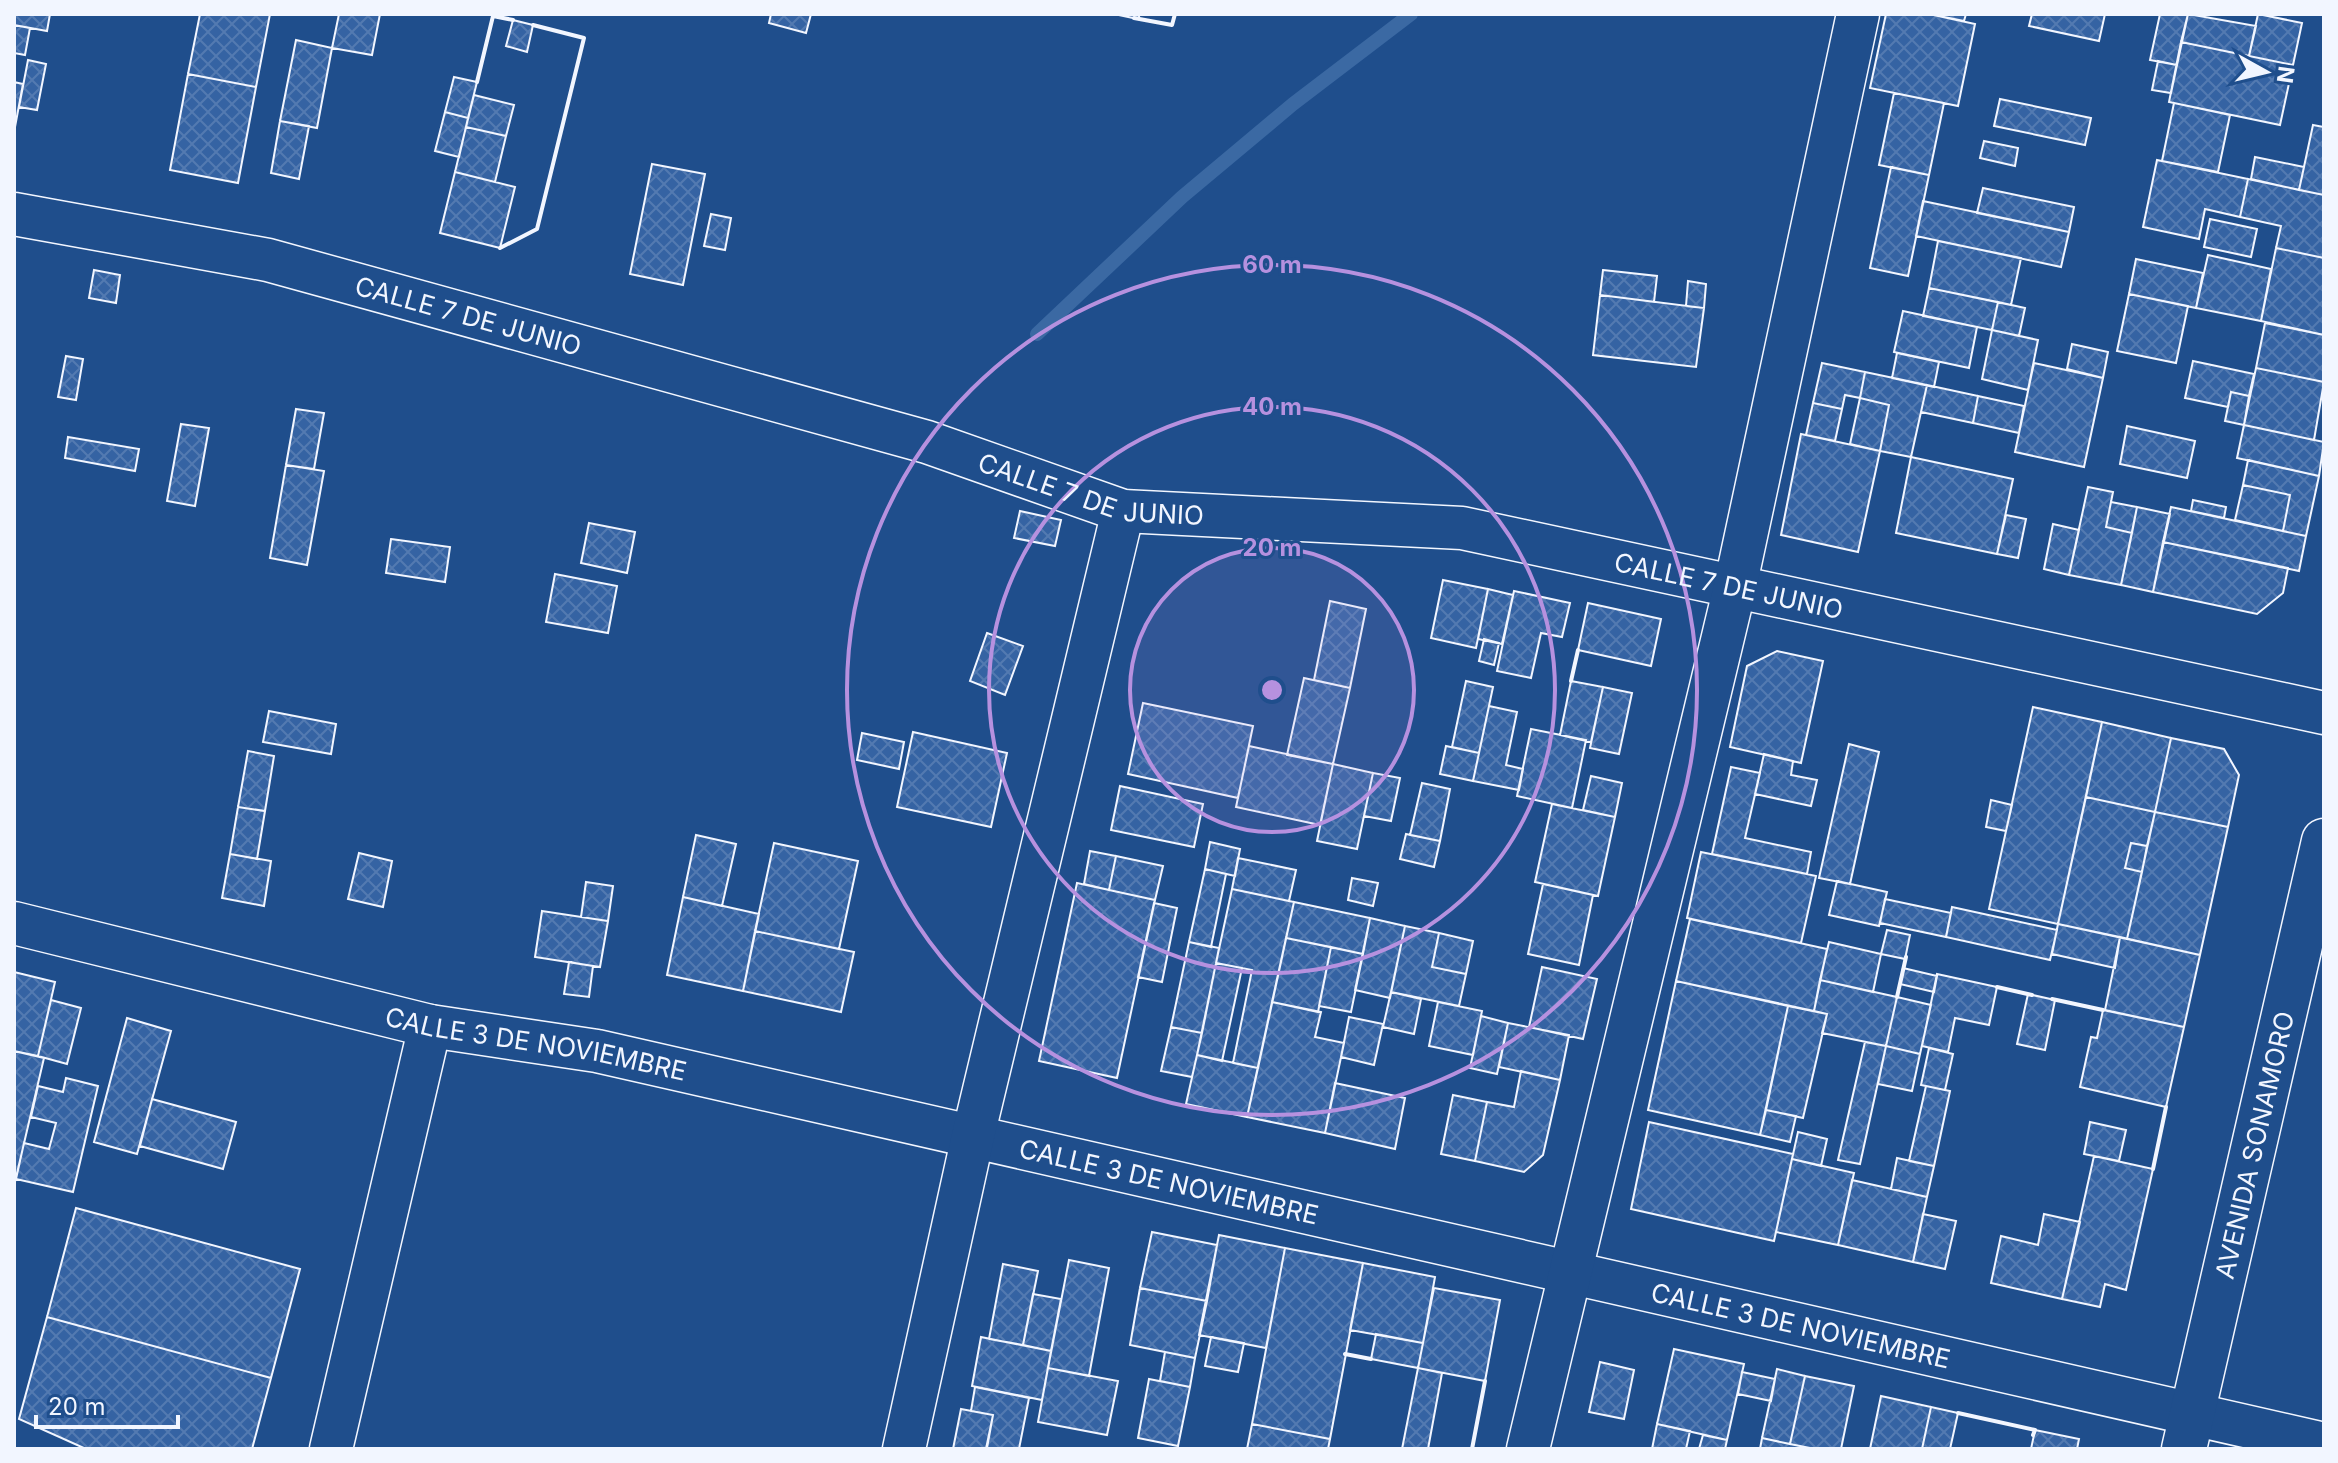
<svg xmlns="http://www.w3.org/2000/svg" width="2338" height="1463" font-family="Inter,sans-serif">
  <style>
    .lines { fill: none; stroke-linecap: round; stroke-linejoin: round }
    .stream { stroke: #3b69a3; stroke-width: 14 }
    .building { fill: url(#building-cross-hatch); stroke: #f2f6ff; stroke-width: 2 }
    .minor-casing { stroke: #f2f6ff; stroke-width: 45 }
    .secondary-casing { stroke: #f2f6ff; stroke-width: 47 }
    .minor { stroke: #1f4e8c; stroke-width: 42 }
    .secondary { stroke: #1f4e8c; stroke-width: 44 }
    .wall { stroke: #f2f6ff; stroke-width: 4 }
    .ring { fill: none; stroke: #b691df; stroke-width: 4 }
    .labels { text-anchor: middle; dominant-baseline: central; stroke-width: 6; stroke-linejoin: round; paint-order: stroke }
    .street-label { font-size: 26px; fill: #f2f6ff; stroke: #1f4e8c }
    .centre { fill: #b691df; stroke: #1f4e8c; stroke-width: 4 }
    .ring-label { font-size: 24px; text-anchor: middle; font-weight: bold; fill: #b691df; stroke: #1f4e8c; stroke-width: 6; stroke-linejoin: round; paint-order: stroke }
  </style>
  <defs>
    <pattern id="building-cross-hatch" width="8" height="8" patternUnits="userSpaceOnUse" patternTransform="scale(2)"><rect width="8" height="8" fill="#3563a3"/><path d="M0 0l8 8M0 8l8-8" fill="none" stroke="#537ab1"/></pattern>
  </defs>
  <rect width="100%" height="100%" fill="#1f4e8c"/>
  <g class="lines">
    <path class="stream" d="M1037 334 1182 197 1293 104 1411 14"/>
  </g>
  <path class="building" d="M14 14H50L47 31 14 25Z
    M200 14H270L256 87 188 74Z
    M339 14H380L372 55 332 48Z
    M771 14H811L806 33 769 23Z
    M1114 14H1140L1138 19Z
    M1886 14H1929L1975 24 1958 106 1870 88Z
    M1929 14H1966L1964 21Z
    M2032 14H2105L2099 41 2029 26Z
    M2160 14H2188L2177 65 2150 60Z
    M2188 14 2256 26 2249 56 2181 42Z
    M2258 14 2302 23 2293 65 2249 56Z
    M513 20 533 25 527 52 506 46Z
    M14 25 30 28 25 55 14 53Z
    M296 40 332 48 317 128 280 121Z
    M2181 42 2293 65 2280 125 2169 102Z
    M28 60 46 64 37 110 19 107Z
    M2158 61 2177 65 2171 93 2152 90Z
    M188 74 256 87 238 183 170 170Z
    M454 77 477 82 468 118 445 112Z
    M14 82 23 84 15 127H14Z
    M1894 93 1944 103 1929 175 1879 165Z
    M474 95 514 105 506 136 466 127Z
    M2000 99 2091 118 2085 145 1994 126Z
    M2174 103 2230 115 2218 172 2162 161Z
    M445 112 468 118 459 157 435 151Z
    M280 121 309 126 299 179 271 173Z
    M2313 125 2324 127V195L2299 190Z
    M466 127 506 136 495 182 455 172Z
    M1984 141 2018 148 2015 166 1980 158Z
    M2255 157 2304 167 2299 190 2251 179Z
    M2157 160 2248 179 2240 217 2205 209 2199 239 2143 227Z
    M652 164 705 174 683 285 630 274Z
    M1891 167 1929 175 1908 276 1870 268Z
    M455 172 515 187 500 248 440 233Z
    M2248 179 2324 195V258L2276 248 2281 226 2240 217Z
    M1983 188 2074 207 2069 232 1977 213Z
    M1923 201 2069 232 2061 267 1916 236Z
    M711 214 731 218 725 250 704 246Z
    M2210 219 2257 229 2251 257 2204 247Z
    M1938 241 2021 258 2011 305 1929 288Z
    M2276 248 2324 258V335L2261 321Z
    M2208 255 2271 269 2261 321 2196 308Z
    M2136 259 2203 273 2196 308 2129 294Z
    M94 270 120 275 116 303 89 298Z
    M1603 270 1657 276 1654 302 1600 295Z
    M1688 281 1706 284 1704 308 1686 306Z
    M1929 288 1998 302 1992 330 1923 316Z
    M2129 294 2188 306 2176 363 2117 351Z
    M1600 295 1704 308 1696 367 1593 355Z
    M1998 302 2025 308 2019 336 1992 330Z
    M1903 311 1977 327 1969 368 1894 352Z
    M2265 323 2324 335V382L2256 368Z
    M1992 330 2038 340 2028 390 1982 379Z
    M2072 344 2108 352 2103 378 2067 369Z
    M1897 353 1939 362 1934 387 1892 378Z
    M66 356 83 359 76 400 58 397Z
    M2193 361 2254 374 2249 396 2231 392 2228 407 2185 398Z
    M1822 363 1865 372 1860 398 1845 395 1842 409 1813 403Z
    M2034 363 2103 378 2084 467 2015 452Z
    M2256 368 2324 382 2314 440 2244 425Z
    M1865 372 1927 385 1911 457 1880 451 1889 405 1860 398Z
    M1927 385 1978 396 1973 423 1921 412Z
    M2231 392 2249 396 2244 425 2225 421Z
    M1978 396 2024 406 2019 433 1973 423Z
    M1860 398 1889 405 1880 451 1850 444Z
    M1813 403 1842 409 1835 441 1806 435Z
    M296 409 324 413 314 469 286 465Z
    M181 424 209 428 195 506 167 501Z
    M2244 425 2324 442 2319 476 2237 458Z
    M2127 426 2195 441 2187 478 2120 464Z
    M1801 434 1880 451 1858 552 1781 535Z
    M68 437 139 449 135 471 65 458Z
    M1911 457 2013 479 1997 554 1896 533Z
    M2248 460 2319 476 2306 536 2283 531 2290 495 2243 485Z
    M286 465 324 471 307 565 270 558Z
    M2243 485 2290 495 2283 531 2235 520Z
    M2088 487 2113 492 2106 527 2132 533 2121 585 2069 575Z
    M2193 500 2226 507 2224 518 2191 511Z
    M2111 502 2137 507 2132 533 2106 527Z
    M2137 507 2170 514 2153 592 2121 585Z
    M2171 507 2306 536 2299 571 2163 542Z
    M1020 511 1061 520 1055 546 1014 538Z
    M2006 515 2026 519 2018 558 1997 554Z
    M589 523 635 532 627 573 581 563Z
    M2053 524 2079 530 2069 575 2044 569Z
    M391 539 450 547 445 582 386 573Z
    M2163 542 2288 568 2283 593 2257 614 2153 592Z
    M555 574 617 586 608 633 546 622Z
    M1443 580 1488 589 1476 648 1431 638Z
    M1488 589 1513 595 1502 644 1478 639Z
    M1514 591 1570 603 1562 637 1541 633 1531 678 1497 671Z
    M1330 601 1366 609 1350 688 1314 680Z
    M1588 603 1661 619 1651 666 1578 650Z
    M987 633 1023 646 1005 695 970 681Z
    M1484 639 1499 643 1494 665 1479 661Z
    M1777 651 1823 661 1801 763 1730 747 1747 666Z
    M1304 678 1350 688 1333 764 1287 755Z
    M1466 681 1493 687 1479 753 1452 747Z
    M1571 681 1603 687 1591 742 1560 735Z
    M1603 687 1632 693 1619 754 1590 748Z
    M1143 703 1253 726 1238 798 1128 774Z
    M1489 706 1517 712 1506 765 1523 769 1519 790 1473 781Z
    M2033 707 2102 722 2058 924 1989 909Z
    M269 711 336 724 331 754 263 742Z
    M2102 722 2171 738 2155 812 2086 797Z
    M1531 729 1586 740 1572 808 1517 796Z
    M913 732 1007 753 991 827 897 807Z
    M862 733 904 742 899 769 857 760Z
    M2171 738 2224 749 2239 775 2228 827 2155 812Z
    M1849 744 1879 752 1850 884 1819 878Z
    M1249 746 1333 764 1320 825 1236 807Z
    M1446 746 1479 753 1473 781 1440 774Z
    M248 751 274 756 265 811 238 807Z
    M1764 754 1793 761 1791 775 1817 780 1811 806 1755 794Z
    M1333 764 1373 773 1357 849 1317 841Z
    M1731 767 1760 773 1745 838 1811 852 1807 874 1712 854Z
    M1373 773 1400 778 1391 821 1364 816Z
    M1591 776 1622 783 1615 817 1583 810Z
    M1422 783 1450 789 1440 841 1410 835Z
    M1120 786 1203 804 1194 847 1111 830Z
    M2086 797 2155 812 2147 846 2131 843 2125 868 2142 872 2127 939 2058 924Z
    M1991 800 2012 805 2006 831 1986 827Z
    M1552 804 1615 817 1598 896 1535 882Z
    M238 807 265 811 257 859 230 854Z
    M2155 812 2228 827 2200 955 2127 939Z
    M1406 834 1440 841 1434 867 1400 859Z
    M696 835 736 844 722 906 683 897Z
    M1210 842 1240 849 1235 876 1205 869Z
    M774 843 858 861 839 949 755 931Z
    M2131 843 2147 846 2142 872 2125 868Z
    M1090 851 1116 856 1109 890 1084 884Z
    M1701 852 1816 876 1801 943 1687 918Z
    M359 853 392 861 383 907 348 899Z
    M230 854 271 861 264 906 222 898Z
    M1116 856 1163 866 1155 900 1109 890Z
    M1238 858 1296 870 1289 901 1232 889Z
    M1205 869 1226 874 1211 947 1189 942Z
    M1352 878 1378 883 1373 906 1348 900Z
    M1837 881 1887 892 1879 926 1829 915Z
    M586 882 613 886 608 921 581 917Z
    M1077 883 1155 900 1117 1078 1039 1061Z
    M1543 884 1593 895 1579 965 1528 954Z
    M1232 889 1294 902 1258 1068 1233 1063 1252 970 1216 963Z
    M683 897 759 914 743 991 667 975Z
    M1885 899 1951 913 1946 937 1880 923Z
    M1294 902 1370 918 1363 954 1286 938Z
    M1154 903 1177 908 1162 982 1138 977Z
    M1952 907 2057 930 2050 960 1946 937Z
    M542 911 608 921 600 967 535 957Z
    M1370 918 1405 926 1390 998 1355 990Z
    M1690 919 1827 949 1814 1011 1676 981Z
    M2058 924 2120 937 2115 968 2052 954Z
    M1405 926 1439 933 1432 967 1466 974 1459 1006 1391 992Z
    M1887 930 1910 935 1905 959 1881 954Z
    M755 931 854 952 841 1012 743 991Z
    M1439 933 1473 941 1466 974 1432 967Z
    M2120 937 2200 955 2184 1027 2105 1010Z
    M1286 938 1331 947 1318 1012 1272 1002Z
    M1189 942 1219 948 1202 1033 1171 1027Z
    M1829 942 1881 954 1873 992 1820 980Z
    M1331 947 1363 954 1351 1012 1319 1006Z
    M569 962 593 966 589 997 564 994Z
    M1216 963 1242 968 1222 1061 1197 1055Z
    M1542 967 1597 979 1583 1039 1529 1027Z
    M1903 968 1937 976 1934 992 1900 984Z
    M14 972 55 982 38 1056 14 1051Z
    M1937 974 1997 987 1989 1025 1955 1018 1948 1052 1922 1046Z
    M1820 980 1897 997 1886 1046 1822 1033 1827 1014 1814 1011Z
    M1676 981 1788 1006 1760 1135 1648 1110Z
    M1391 992 1421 999 1414 1034 1383 1027Z
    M2028 994 2055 1000 2045 1050 2017 1044Z
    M1897 997 1931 1005 1920 1054 1886 1046Z
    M51 1000 81 1008 67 1064 38 1056Z
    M1272 1002 1321 1012 1315 1037 1344 1043 1325 1133 1247 1117Z
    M1438 1002 1482 1011 1473 1055 1429 1046Z
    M1788 1006 1827 1014 1803 1118 1766 1110Z
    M2103 1010 2184 1027 2166 1107 2080 1087 2091 1037 2097 1038Z
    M1481 1016 1508 1023 1497 1074 1470 1068Z
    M1349 1017 1383 1024 1374 1065 1341 1057Z
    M127 1018 171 1031 137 1154 94 1142Z
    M1508 1023 1569 1035 1560 1080 1499 1067Z
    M1171 1027 1202 1033 1192 1077 1161 1071Z
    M1865 1042 1886 1046 1860 1164 1838 1160Z
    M1886 1046 1920 1054 1912 1091 1878 1084Z
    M1929 1048 1953 1054 1945 1090 1921 1085Z
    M14 1051 44 1058 14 1186Z
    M1197 1055 1258 1068 1247 1117 1186 1104Z
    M1521 1071 1560 1080 1543 1155 1524 1172 1475 1161 1487 1102 1514 1107Z
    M66 1078 98 1086 73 1192 16 1179 24 1143 49 1149 56 1123 31 1117 38 1086 63 1092Z
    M1335 1083 1405 1098 1395 1149 1325 1133Z
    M1926 1086 1950 1091 1934 1166 1909 1161Z
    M1453 1095 1487 1102 1475 1161 1441 1154Z
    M152 1099 236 1122 223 1169 140 1146Z
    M1766 1110 1796 1116 1790 1142 1760 1135Z
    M1649 1122 1793 1154 1774 1241 1631 1209Z
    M2090 1122 2126 1130 2119 1161 2084 1154Z
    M1798 1132 1827 1139 1821 1166 1792 1159Z
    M2094 1156 2153 1169 2126 1290 2105 1284 2100 1307 2062 1299Z
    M1897 1158 1934 1166 1927 1197 1891 1189Z
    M1792 1159 1854 1173 1838 1245 1776 1232Z
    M1852 1180 1927 1197 1913 1262 1838 1245Z
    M76 1208 300 1269 271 1378 47 1317Z
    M1923 1214 1956 1221 1945 1269 1913 1262Z
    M2044 1214 2080 1222 2062 1299 1991 1283 2001 1236 2038 1245Z
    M1152 1232 1217 1245 1207 1301 1140 1288Z
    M1219 1235 1285 1248 1266 1348 1199 1335Z
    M1285 1248 1363 1263 1330 1439 1252 1424Z
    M1069 1260 1109 1268 1089 1376 1048 1368Z
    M1363 1263 1435 1277 1423 1343 1350 1330Z
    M1003 1264 1038 1271 1023 1345 989 1339Z
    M1140 1288 1207 1301 1195 1358 1130 1345Z
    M1434 1288 1500 1300 1485 1381 1418 1368Z
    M1033 1294 1061 1299 1051 1351 1023 1345Z
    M47 1317 271 1378 252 1449H86L19 1419Z
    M1376 1334 1423 1343 1418 1368 1371 1359Z
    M981 1337 1051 1351 1042 1400 972 1386Z
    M1211 1337 1244 1343 1238 1372 1205 1366Z
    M1674 1349 1744 1364 1727 1440 1657 1424Z
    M1165 1352 1195 1358 1190 1387 1160 1381Z
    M1600 1362 1634 1370 1624 1419 1589 1412Z
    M1048 1368 1118 1381 1107 1435 1038 1422Z
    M1418 1368 1442 1373 1428 1449H1402Z
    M1777 1369 1805 1376 1790 1444 1762 1438Z
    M1742 1372 1775 1379 1771 1401 1738 1394Z
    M1805 1376 1854 1386 1841 1449H1815L1790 1444Z
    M1149 1379 1190 1387 1178 1446 1138 1438Z
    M975 1387 1029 1398 1019 1449 987 1448 993 1415 971 1411Z
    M1881 1396 1931 1407 1922 1449H1870Z
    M1931 1407 1958 1413 1950 1449H1922Z
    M961 1409 993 1415 986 1449H953Z
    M1252 1424 1330 1439 1328 1449H1247Z
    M1657 1424 1690 1431 1686 1449H1652Z
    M2035 1430 2079 1439 2077 1449H2031Z
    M1703 1435 1727 1440 1725 1449H1699Z
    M1762 1438 1790 1444 1815 1449H1760Z"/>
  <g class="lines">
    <defs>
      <g id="minor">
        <path id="s1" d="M14 214 268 260 927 442 1123 511 1462 528 2324 713"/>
        <path id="s2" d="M14 923 430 1026 597 1051 2324 1444"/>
        <path d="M331 1449 430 1026"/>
        <path d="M904 1449 973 1136 1123 511"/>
        <path d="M1528 1449 1735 587 1858 14"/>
      </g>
      <g id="secondary">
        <path id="s3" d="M2184 1449 2324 841"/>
      </g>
    </defs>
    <use href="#minor" class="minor-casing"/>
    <use href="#secondary" class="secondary-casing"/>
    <use href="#minor" class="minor"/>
    <use href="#secondary" class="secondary"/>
    <path class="wall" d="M1134 18 1172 25 1175 14
      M477 82 493 16 513 20
      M500 248 537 229 584 38 533 25
      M1571 681 1578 650
      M1997 987 2032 995
      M1897 997 1906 957
      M2052 999 2103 1010
      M2153 1169 2166 1107
      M1345 1354 1371 1359
      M1958 1413 2035 1430 2033 1435
      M1472 1449 1485 1381"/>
  </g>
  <circle cx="1272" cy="690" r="142" fill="#b691df" fill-opacity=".12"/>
  <g class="ring">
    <circle cx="1272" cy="690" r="142"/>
    <circle cx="1272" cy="690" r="283"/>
    <circle cx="1272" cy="690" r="425"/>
  </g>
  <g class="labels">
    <g class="street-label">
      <text stroke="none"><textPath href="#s1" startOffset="466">CALLE 7 DE JUNIO</textPath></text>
      <text stroke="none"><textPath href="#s1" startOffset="1114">CALLE 7 DE JUNIO</textPath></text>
      <text stroke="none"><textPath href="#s1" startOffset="1762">CALLE 7 DE JUNIO</textPath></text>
      <text stroke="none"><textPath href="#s2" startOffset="536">CALLE 3 DE NOVIEMBRE</textPath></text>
      <text stroke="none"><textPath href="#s3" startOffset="312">AVENIDA SONAMORO</textPath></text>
      <text stroke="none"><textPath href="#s2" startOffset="1184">CALLE 3 DE NOVIEMBRE</textPath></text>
      <text stroke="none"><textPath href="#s2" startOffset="1832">CALLE 3 DE NOVIEMBRE</textPath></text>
    </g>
  </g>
  <circle cx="1272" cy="690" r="12" class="centre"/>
  <g class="ring-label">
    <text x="1272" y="273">60 m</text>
    <text x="1272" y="415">40 m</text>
    <text x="1272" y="556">20 m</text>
  </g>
  <rect width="2338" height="1463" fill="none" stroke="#f2f6ff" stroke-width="32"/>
  <g transform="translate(2266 72) rotate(98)" stroke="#1f4e8c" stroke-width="6" paint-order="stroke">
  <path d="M0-6L14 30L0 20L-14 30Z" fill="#f2f6ff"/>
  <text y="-12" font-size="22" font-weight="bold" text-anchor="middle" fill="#f2f6ff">N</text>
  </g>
  <path d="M36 1415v12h142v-12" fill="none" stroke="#f2f6ff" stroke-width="4"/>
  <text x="48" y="1415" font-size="24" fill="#f2f6ff" stroke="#1f4e8c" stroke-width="6" paint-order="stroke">20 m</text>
</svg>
